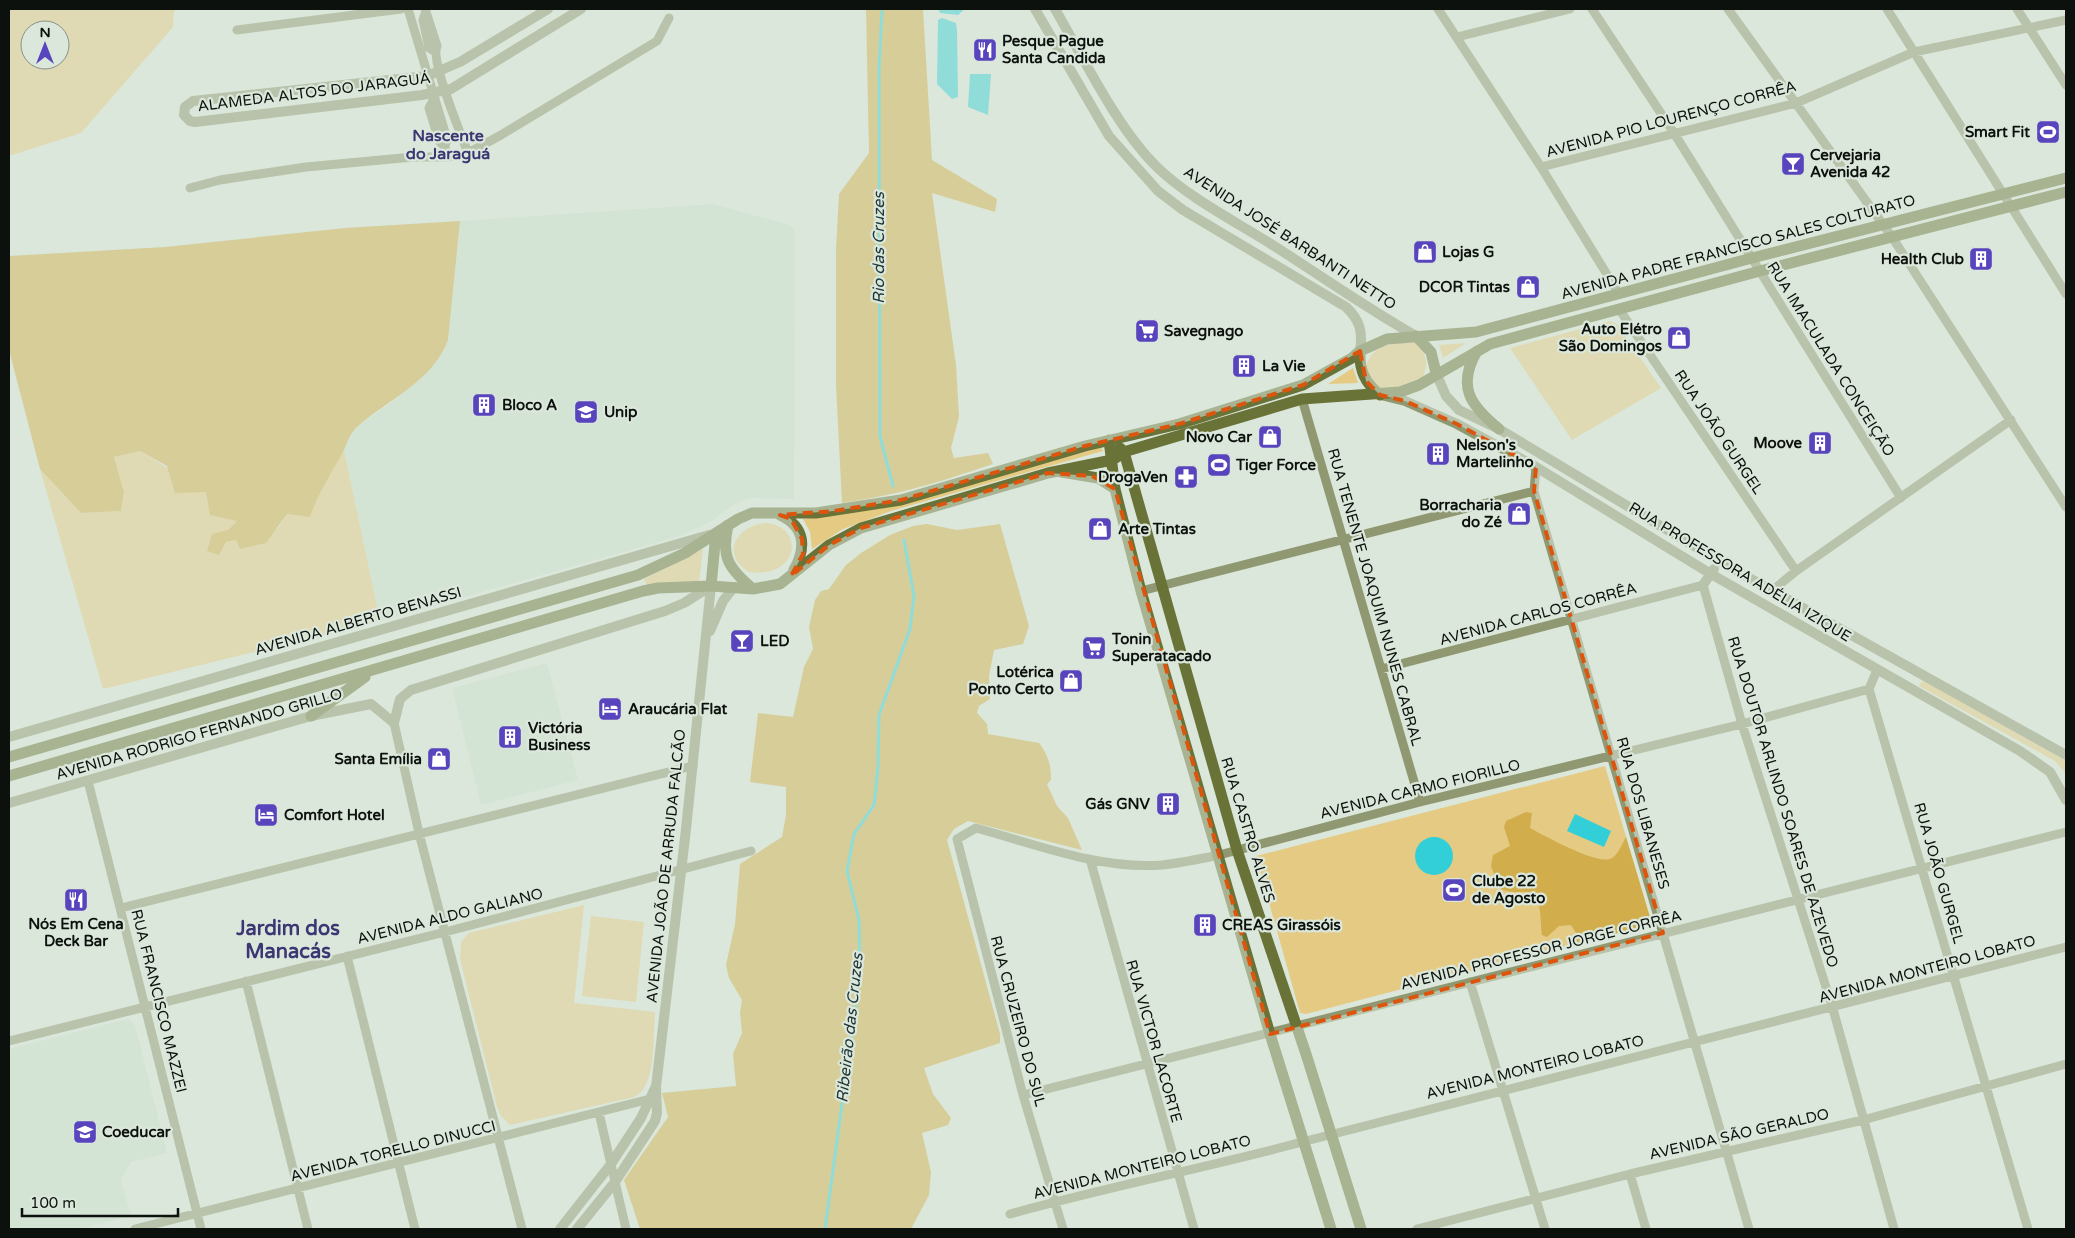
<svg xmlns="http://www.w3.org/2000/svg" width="2075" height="1238" font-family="'Varela Round',sans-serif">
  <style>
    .built { fill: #cddfcd }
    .green { fill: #e4ca83; fill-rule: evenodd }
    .forest { fill: #d1ae4b }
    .water { fill: #33cfd8 }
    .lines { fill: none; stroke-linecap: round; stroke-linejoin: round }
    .stream { stroke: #33cfd8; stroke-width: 3 }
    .minor { stroke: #909871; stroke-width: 9 }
    .tertiary { stroke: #909871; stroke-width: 10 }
    .secondary { stroke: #697338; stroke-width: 11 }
    .marked { fill: none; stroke: #dd550c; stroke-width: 4; stroke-dasharray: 10 6; stroke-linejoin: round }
    .labels { text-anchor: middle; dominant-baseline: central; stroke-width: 4.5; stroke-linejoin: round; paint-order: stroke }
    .poi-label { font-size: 15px; font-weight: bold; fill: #0d110d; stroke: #dbe7db; text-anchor: start }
    .street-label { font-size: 15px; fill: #0d110d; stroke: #dbe7db }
    .neighbourhood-label { font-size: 16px; font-weight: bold; fill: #3c3673; stroke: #dbe7db }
    .water-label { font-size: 16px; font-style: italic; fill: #1e3638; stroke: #dbe7db }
    .district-label { font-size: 20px; font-weight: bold; fill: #3c3673; stroke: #dbe7db }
  </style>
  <rect width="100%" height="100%" fill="#dbe7db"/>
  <path class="built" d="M713 204 790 225 795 231 794 499 750 498 736 503 710 522 680 536 380 621 344 450 349 435 358 426 396 399 443 352 448 340 460 221Z
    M547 663 578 780 481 805 452 688Z
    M128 1019 135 1025 167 1153 131 1162 121 1180 131 1216 79 1229H9V1049Z"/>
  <path class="green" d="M9 9H174L173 27 81 133 9 156ZM30 30H60V60H30Z
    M1610 321 1617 324 1661 388 1572 440 1510 348Z
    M1413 341C1426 351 1429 362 1423 377L1397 387 1378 389 1366 369C1369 345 1393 343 1413 341Z
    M1466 343 1443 358 1439 345Z
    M1353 368 1358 383 1328 384Z
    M1101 447 1103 451 891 511 843 529 812 549 810 532 803 519 890 507Z
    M344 450 380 621 103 689 40 469 81 513 121 511 124 492 114 457 140 451 206 492 237 521 228 530 226 542 278 528 287 514 310 517 317 496Z
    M766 523C805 526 800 579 749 572 720 554 736 526 766 523Z
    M703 549 699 582 647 586 644 579Z
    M1925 681 2066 761V774L2055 761 1919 686 1921 682Z
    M1605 766 1652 924 1306 1014 1300 1013 1256 856Z
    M584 905 574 1003 655 1012C653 1034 657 1088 634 1097L510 1125 501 1116 497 1107 460 959 461 942 469 933Z
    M591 916 644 922 636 1002 582 996Z"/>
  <path class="forest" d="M866 9H923L932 160 997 199 995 212 932 193 956 365 959 417 951 448 954 458 988 453 993 464C940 482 898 495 842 503L836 385V249L839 194 869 153Z
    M460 221 448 340C433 381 389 399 358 426 349 434 348 442 343 452 331 474 318 493 310 517L287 514 266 543 240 549 236 540 226 542 219 555 207 551 212 534 228 530 237 521 210 515 206 492 175 493 167 466 140 451 114 457 124 492 121 511 81 513 40 469 9 350V256L165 247 345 228Z
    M927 524 957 530 1000 524 1029 626 1023 644 994 650 989 676 990 699 979 706 977 713 987 724 988 734 1039 743C1048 755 1051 764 1051 780L1047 784 1057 806 1068 818 1082 850 968 821 954 829 947 840 1000 1034V1043L924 1068 933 1094 951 1118 948 1125 922 1133 931 1172 929 1195 911 1229H640L624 1180 668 1117 662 1093 736 1086 733 1054 742 1033 740 1013 742 1000 729 978 726 965 735 924 740 864 782 837 786 815V787L750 782 758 713 793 717 804 667 813 649 809 627 815 600 821 591 829 589 846 565 861 553 890 535 913 526Z
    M1526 812 1532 813 1530 828C1545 836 1595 864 1610 859 1618 856 1622 844 1626 837L1652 924 1573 945 1576 933 1571 925 1559 926 1547 937 1542 935C1540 923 1543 891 1526 892 1516 892 1509 893 1499 888L1491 866 1493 855 1510 846 1504 827 1506 821Z"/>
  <path class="water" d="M939 9H965L958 15 940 13Z
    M942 18 956 23 957 30 958 97 952 99 937 84 938 20Z
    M970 74H991L988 115 968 107Z
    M1575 814 1611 831 1604 847 1567 831Z
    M1415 856a19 19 0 1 1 38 0a19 19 0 1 1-38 0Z"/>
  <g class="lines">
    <path class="stream" d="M882 9 879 70 880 436 893 486
      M825 1229 860 972 859 920 847 871 854 834 874 805 878 767 879 715 910 629 914 596 904 540"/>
    <path class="minor" d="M408 9 447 139 445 147 447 157
      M425 9 437 46C430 61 461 134 468 153
      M1438 9 1541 167 1619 294
      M1592 9 1674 133 1901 498
      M1728 9 1892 237 2066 507
      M1887 9 2066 294
      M2017 9 2066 85
      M426 11 423 20 429 48 434 51
      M237 30 401 9
      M1457 37 1570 9
      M434 99 429 108 439 141 445 147
      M1541 167 1796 103 1914 52 2066 20
      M190 188 220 180 306 167 413 157H447L468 153 501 135 657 41 669 18
      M1619 309 1796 571
      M1302 399 1420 802
      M1536 467 1534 491 1749 1229
      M1773 590 1796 571 2011 420
      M1141 591 1534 491
      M1381 669 1703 585 1742 724 1833 1009 1894 1229
      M1877 670 1869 689 2028 1229
      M394 723 419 833 522 1229
      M88 781 201 1229
      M1090 859 1194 1229
      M121 908 693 766
      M347 956 415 1229
      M246 981 308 1229
      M1470 982 1545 1229
      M9 1041 445 932 751 851
      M1023 1095 2066 832
      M599 1113 626 1229
      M1630 1174 1646 1229
      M1010 1214C1107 1187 1205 1168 1302 1142 1556 1075 1812 1014 2066 947
      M135 1229 654 1098
      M1063 1229 1023 1095 957 839 976 828C1035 844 1100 870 1162 865 1181 863 1200 859 1219 855L1420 802 1742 724 1869 689
      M1417 1229 1630 1174 1863 1120 2066 1064"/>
    <path class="tertiary" d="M548 9 460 62 427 76 193 101 185 107 184 115 190 121 195 122 422 95 451 89 581 9
      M1035 9 1109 136 1158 191 1183 210 1346 307C1360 320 1363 332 1360 351
      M1055 9C1083 57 1118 130 1158 168 1191 199 1233 220 1271 244 1320 275 1366 308 1416 336
      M1436 373 1446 396 1459 410 1499 429 1719 561 2066 755
      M1381 395 1405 401 1457 424 1536 467 1711 574 2020 751 2050 772 2066 800
      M1703 585 1714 569
      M710 631 723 601 734 587
      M394 723 400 699 411 690 665 611 684 603 711 586
      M9 737 709 535
      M9 803 311 716 371 704 394 723
      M560 1229 611 1164 641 1118 655 1088
      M577 1229 615 1182 655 1121 657 1113 656 1087 686 829 711 586"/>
    <path class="secondary" d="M1416 336 1431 352 1436 373
      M1360 351C1359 370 1365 383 1380 395
      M1477 351C1456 387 1471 406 1499 429
      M1109 440 1115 489 1141 591 1270 1034 1331 1229
      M1120 448 1124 452 1237 850 1306 1054 1361 1229
      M1061 472 1098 478 1115 489
      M780 515C806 527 806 548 794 570
      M728 525C721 557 728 568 753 589
      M711 586 716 533
      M311 716 365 677
      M9 757 638 575 685 553 738 519 752 513H816L901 500 1085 446 1179 424 1303 385 1352 358 1360 351 1387 339 1476 332 1752 258 2066 178
      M9 776 643 591 658 588 711 586 753 589 780 584 829 545 861 528 1048 473 1112 460 1127 451 1302 399 1400 392 1419 385 1490 344 1760 271 2066 192"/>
  </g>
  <path d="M0 0H2075V1238H0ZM1360 351 1366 381 1380 395 1405 401 1457 424 1536 467 1534 491 1663 933 1270 1034 1115 489 1092 476 1048 473 861 528 829 545 791 576 803 554 802 539 791 519 780 515 834 511 901 500 1085 446 1179 424 1303 385Z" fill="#dbe7db" fill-opacity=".55" fill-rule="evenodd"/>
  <path class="marked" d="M1360 351 1366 381 1380 395 1405 401 1457 424 1536 467 1534 491 1663 933 1270 1034 1115 489 1092 476 1048 473 861 528 829 545 791 576 803 554 802 539 791 519 780 515 834 511 901 500 1085 446 1179 424 1303 385Z"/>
  <defs>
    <symbol id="restaurant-square" viewBox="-11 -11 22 22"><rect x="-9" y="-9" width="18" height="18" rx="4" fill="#5845bd" stroke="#dbe7db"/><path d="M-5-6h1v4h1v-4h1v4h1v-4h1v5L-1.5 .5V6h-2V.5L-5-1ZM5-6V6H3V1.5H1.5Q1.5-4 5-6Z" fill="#fff"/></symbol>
    <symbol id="stadium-square" viewBox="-11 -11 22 22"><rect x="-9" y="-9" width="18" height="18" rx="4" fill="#5845bd" stroke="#dbe7db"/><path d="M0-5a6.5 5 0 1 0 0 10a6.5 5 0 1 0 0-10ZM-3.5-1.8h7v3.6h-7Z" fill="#fff"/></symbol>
    <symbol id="bar-square" viewBox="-11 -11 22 22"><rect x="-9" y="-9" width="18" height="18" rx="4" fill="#5845bd" stroke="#dbe7db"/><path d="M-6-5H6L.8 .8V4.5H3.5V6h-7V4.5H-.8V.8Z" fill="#fff"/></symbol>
    <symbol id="shop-square" viewBox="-11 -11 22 22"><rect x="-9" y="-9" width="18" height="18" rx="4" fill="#5845bd" stroke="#dbe7db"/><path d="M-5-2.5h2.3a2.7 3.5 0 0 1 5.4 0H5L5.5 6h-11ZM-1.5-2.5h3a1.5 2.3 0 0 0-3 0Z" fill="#fff"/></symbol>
    <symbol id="building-square" viewBox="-11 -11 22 22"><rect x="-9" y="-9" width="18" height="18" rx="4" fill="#5845bd" stroke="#dbe7db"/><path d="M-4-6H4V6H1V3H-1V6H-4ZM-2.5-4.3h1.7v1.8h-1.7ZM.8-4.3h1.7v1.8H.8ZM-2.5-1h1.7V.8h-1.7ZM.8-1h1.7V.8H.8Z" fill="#fff"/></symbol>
    <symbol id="supermarket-square" viewBox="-11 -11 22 22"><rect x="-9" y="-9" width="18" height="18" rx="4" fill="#5845bd" stroke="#dbe7db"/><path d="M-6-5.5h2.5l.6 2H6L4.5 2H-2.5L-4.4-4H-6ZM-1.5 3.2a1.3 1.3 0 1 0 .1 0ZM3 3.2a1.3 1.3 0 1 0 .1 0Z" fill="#fff"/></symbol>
    <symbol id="university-square" viewBox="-11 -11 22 22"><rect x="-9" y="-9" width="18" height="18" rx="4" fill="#5845bd" stroke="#dbe7db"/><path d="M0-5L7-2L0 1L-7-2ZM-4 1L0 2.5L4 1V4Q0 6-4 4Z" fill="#fff"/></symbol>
    <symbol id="pharmacy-square" viewBox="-11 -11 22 22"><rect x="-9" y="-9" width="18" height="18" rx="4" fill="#5845bd" stroke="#dbe7db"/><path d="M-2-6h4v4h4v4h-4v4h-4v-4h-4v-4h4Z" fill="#fff"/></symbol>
    <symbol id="hotel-square" viewBox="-11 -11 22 22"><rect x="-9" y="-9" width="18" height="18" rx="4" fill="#5845bd" stroke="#dbe7db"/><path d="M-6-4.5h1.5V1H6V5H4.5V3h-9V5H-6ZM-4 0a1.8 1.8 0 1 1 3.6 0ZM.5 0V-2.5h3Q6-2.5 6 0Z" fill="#fff"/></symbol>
    <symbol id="school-square" viewBox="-11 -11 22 22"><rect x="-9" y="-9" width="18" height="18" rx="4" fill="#5845bd" stroke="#dbe7db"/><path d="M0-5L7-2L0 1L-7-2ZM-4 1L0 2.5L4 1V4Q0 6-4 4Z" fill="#fff"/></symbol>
  </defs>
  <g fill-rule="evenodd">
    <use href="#restaurant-square" x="971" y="36" width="28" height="28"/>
    <use href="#stadium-square" x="2034" y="118" width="28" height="28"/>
    <use href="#bar-square" x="1779" y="150" width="28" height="28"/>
    <use href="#shop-square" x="1411" y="238" width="28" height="28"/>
    <use href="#building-square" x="1967" y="245" width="28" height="28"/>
    <use href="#shop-square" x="1514" y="273" width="28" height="28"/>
    <use href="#supermarket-square" x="1133" y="317" width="28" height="28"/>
    <use href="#shop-square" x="1665" y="324" width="28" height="28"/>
    <use href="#building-square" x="1230" y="352" width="28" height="28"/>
    <use href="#building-square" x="470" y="391" width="28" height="28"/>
    <use href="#university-square" x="572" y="398" width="28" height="28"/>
    <use href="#shop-square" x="1256" y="423" width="28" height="28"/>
    <use href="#building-square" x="1806" y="429" width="28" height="28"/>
    <use href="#building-square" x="1424" y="440" width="28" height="28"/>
    <use href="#stadium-square" x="1205" y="451" width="28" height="28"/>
    <use href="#pharmacy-square" x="1172" y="463" width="28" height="28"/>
    <use href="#shop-square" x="1505" y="500" width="28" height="28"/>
    <use href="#shop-square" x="1086" y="515" width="28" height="28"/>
    <use href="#bar-square" x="728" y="627" width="28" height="28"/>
    <use href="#supermarket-square" x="1080" y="634" width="28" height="28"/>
    <use href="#shop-square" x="1057" y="667" width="28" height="28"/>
    <use href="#hotel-square" x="596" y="695" width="28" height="28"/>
    <use href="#building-square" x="496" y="723" width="28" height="28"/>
    <use href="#shop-square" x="425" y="745" width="28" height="28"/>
    <use href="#building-square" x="1154" y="790" width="28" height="28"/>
    <use href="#hotel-square" x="252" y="801" width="28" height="28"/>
    <use href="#stadium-square" x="1440" y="876" width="28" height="28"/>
    <use href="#restaurant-square" x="62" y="886" width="28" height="28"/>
    <use href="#building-square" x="1191" y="911" width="28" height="28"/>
    <use href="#school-square" x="71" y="1118" width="28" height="28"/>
  </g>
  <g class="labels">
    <g class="poi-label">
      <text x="1002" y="41">Pesque Pague<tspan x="1002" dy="17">Santa Candida</tspan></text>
      <text x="2030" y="132" text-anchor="end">Smart Fit</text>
      <text x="1810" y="155">Cervejaria<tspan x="1810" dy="17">Avenida 42</tspan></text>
      <text x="1442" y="252">Lojas G</text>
      <text x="1964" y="259" text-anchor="end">Health Club</text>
      <text x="1510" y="287" text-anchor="end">DCOR Tintas</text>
      <text x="1662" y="329" text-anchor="end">Auto Elétro<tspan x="1662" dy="17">São Domingos</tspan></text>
      <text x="1164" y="331">Savegnago</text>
      <text x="1262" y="366">La Vie</text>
      <text x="502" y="405">Bloco A</text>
      <text x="604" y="412">Unip</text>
      <text x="1252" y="437" text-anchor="end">Novo Car</text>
      <text x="1802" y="443" text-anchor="end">Moove</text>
      <text x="1456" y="445">Nelson's<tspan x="1456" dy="17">Martelinho</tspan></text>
      <text x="1236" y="465">Tiger Force</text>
      <text x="1168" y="477" text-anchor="end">DrogaVen</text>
      <text x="1502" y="505" text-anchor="end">Borracharia<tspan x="1502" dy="17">do Zé</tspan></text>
      <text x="1118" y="529">Arte Tintas</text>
      <text x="1112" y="639">Tonin<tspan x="1112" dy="17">Superatacado</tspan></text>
      <text x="760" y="641">LED</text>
      <text x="1054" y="672" text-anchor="end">Lotérica<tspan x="1054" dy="17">Ponto Certo</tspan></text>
      <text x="628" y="709">Araucária Flat</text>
      <text x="528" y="728">Victória<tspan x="528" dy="17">Business</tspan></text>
      <text x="422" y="759" text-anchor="end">Santa Emília</text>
      <text x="1150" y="804" text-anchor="end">Gás GNV</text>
      <text x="284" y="815">Comfort Hotel</text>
      <text x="1472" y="881">Clube 22<tspan x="1472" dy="17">de Agosto</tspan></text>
      <text x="76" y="924" text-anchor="middle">Nós Em Cena<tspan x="76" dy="17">Deck Bar</tspan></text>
      <text x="1222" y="925">CREAS Girassóis</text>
      <text x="102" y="1132">Coeducar</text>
    </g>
    <g class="street-label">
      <text transform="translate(314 92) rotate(-7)">ALAMEDA ALTOS DO JARAGUÁ</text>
      <text transform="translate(1671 119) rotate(-15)">AVENIDA PIO LOURENÇO CORRÊA</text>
      <text transform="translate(1290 238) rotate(33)">AVENIDA JOSÉ BARBANTI NETTO</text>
      <text transform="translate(1738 247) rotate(-15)">AVENIDA PADRE FRANCISCO SALES COLTURATO</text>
      <text transform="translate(1831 359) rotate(58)">RUA IMACULADA CONCEIÇÃO</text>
      <text transform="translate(1719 432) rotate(56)">RUA JOÃO GURGEL</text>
      <text transform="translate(1740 572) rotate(31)">RUA PROFESSORA ADÉLIA IZIQUE</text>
      <text transform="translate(1375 597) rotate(74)">RUA TENENTE JOAQUIM NUNES CABRAL</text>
      <text transform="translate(1538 614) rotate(-15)">AVENIDA CARLOS CORRÊA</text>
      <text transform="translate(358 621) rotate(-16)">AVENIDA ALBERTO BENASSI</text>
      <text transform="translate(199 734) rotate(-16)">AVENIDA RODRIGO FERNANDO GRILLO</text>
      <text transform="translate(1420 789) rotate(-14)">AVENIDA CARMO FIORILLO</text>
      <text transform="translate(1783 802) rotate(73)">RUA DOUTOR ARLINDO SOARES DE AZEVEDO</text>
      <text transform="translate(1643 813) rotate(74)">RUA DOS LIBANESES</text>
      <text transform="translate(1248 830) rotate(73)">RUA CASTRO ALVES</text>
      <text transform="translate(666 866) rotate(-84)">AVENIDA JOÃO DE ARRUDA FALCÃO</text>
      <text transform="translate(1939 873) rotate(74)">RUA JOÃO GURGEL</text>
      <text transform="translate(450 916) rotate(-14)">AVENIDA ALDO GALIANO</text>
      <text transform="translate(1541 950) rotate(-14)">AVENIDA PROFESSOR JORGE CORRÊA</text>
      <text transform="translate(1927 969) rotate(-15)">AVENIDA MONTEIRO LOBATO</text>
      <text transform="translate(159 1001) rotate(76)">RUA FRANCISCO MAZZEI</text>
      <text transform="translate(1018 1021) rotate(75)">RUA CRUZEIRO DO SUL</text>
      <text transform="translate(1154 1041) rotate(74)">RUA VICTOR LACORTE</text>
      <text transform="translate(1535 1067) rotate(-14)">AVENIDA MONTEIRO LOBATO</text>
      <text transform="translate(1739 1134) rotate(-13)">AVENIDA SÃO GERALDO</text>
      <text transform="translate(393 1151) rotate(-14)">AVENIDA TORELLO DINUCCI</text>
      <text transform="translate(1142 1167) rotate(-14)">AVENIDA MONTEIRO LOBATO</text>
    </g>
    <g class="neighbourhood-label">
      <text x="448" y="136">Nascente<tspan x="448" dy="18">do Jaraguá</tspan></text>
    </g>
    <g class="water-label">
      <text transform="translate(879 248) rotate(-90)">Rio das Cruzes</text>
      <text transform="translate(850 1028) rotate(-84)">Ribeirão das Cruzes</text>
    </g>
    <g class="district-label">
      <text x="288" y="929">Jardim dos<tspan x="288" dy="23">Manacás</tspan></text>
    </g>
  </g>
  <rect width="2075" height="1238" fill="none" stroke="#0d110d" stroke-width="20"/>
  <g transform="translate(45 45)"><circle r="24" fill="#dbe7db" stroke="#899189"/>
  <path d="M0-4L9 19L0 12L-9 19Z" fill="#5845bd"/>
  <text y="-8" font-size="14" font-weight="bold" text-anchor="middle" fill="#0d110d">N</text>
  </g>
  <path d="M22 1208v8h156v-8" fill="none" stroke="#0d110d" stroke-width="2.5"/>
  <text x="30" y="1208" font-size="15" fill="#0d110d" stroke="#dbe7db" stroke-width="4" paint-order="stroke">100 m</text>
</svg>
